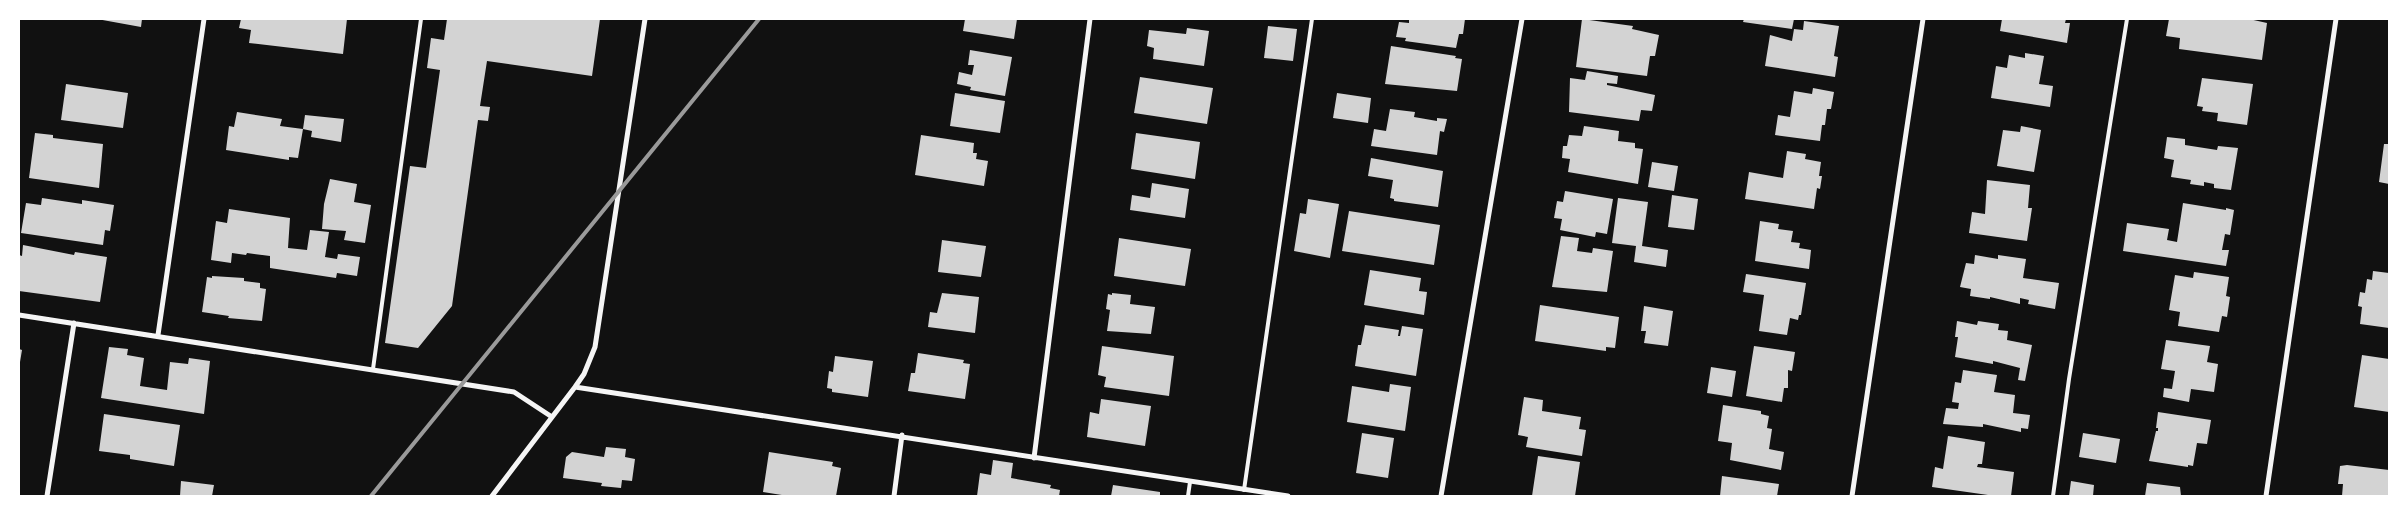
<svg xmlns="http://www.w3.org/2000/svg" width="2408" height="515" font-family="'Space Grotesk',sans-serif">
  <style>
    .building { fill: #d3d3d3 }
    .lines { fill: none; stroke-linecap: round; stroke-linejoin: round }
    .service { stroke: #f5f5f5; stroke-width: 4 }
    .minor { stroke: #f5f5f5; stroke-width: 5 }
    .rail { stroke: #9a9a9a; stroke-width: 4 }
  </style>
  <rect width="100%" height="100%" fill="#111"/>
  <path class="building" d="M97 19H142L141 27Z
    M241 19H347L343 54 249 43 251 30 239 28Z
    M447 19H600L592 76 487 61 480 106 490 107 488 121 478 120 452 306 418 348 385 343 410 166 426 168 440 70 427 68 431 38 444 40Z
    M965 19H1017L1014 39 963 31Z
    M1409 19H1465L1463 34H1459L1456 48 1405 41 1406 38 1396 37 1399 22 1409 23Z
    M1582 19 1633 26 1632 29 1659 35 1655 56H1650L1647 76 1576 67Z
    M1744 19H1794L1792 29 1743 22Z
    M2002 19H2066L2065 23H2070L2067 43 2000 31Z
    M2169 19H2249L2267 23 2262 60 2179 49 2180 38 2166 36Z
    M1804 21 1839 26 1834 56 1838 57 1835 77 1765 66 1770 35 1792 41 1794 29 1803 30Z
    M1268 26 1297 29 1293 61 1264 58Z
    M1187 28 1209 31 1204 66 1153 59 1154 48 1147 46 1149 30 1186 34Z
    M1391 46 1456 56 1455 58 1462 59 1457 91 1385 84Z
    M970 50 1012 57 1005 96 970 90 971 87 957 84 959 72 972 75 974 65H968Z
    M2025 53 2044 56 2039 84 2053 86 2050 107 1991 98 1996 66 2007 68 2009 55 2025 58Z
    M1587 71 1618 76 1617 84 1607 83V85L1655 95 1652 111 1641 110 1639 121 1569 112 1570 78 1585 80Z
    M1140 77 1213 88 1207 124 1134 113Z
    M2202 78 2253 84 2247 125 2217 121 2218 113 2202 111 2203 107 2197 106Z
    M66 84 128 93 123 128 61 120Z
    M1813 88 1834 92 1831 109H1827L1825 125H1822L1820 141 1775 135 1778 115 1790 117 1794 91 1812 94Z
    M955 93 1005 101 1000 133 950 126Z
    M1337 93 1371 98 1368 123 1333 118Z
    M1390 109 1415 112 1414 117 1437 121V118L1447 119 1444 132 1440 131 1437 155 1371 146 1374 129 1386 131Z
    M237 112 282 119 280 126 303 129 298 158 289 157V160L226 150 229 126 234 127Z
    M305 115 344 119 341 142 311 137 312 131 303 129Z
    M1584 126 1619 131 1618 141 1635 143V148L1643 149 1638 184 1568 172 1570 159 1562 158 1563 146H1567L1569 135 1582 136Z
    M2021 126 2041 130 2034 172 1997 166 2003 130 2020 132Z
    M35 133 53 135V138L103 144 99 188 29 178Z
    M1136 133 1200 142 1195 179 1131 169Z
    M921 135 974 143 973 153H977L976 159 988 161 984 186 915 175Z
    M2167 137 2185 139V145L2217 150 2218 146 2238 148 2231 190 2214 188V184L2204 182V186L2190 184 2191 180 2171 177 2174 160 2164 158Z
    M2384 144H2389V184L2379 182Z
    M1787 151 1806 154 1805 159 1821 162 1819 176H1822L1820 189 1817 188 1814 209 1745 199 1749 172 1783 178Z
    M1371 158 1443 171 1438 207 1394 201V199L1390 198 1393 180 1368 176Z
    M1652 162 1678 166 1674 191 1648 187Z
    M330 179 357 184 354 202 371 205 365 243 344 240 346 231 322 229 324 204Z
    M1987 180 2030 185 2028 208H2032L2027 241 1969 233 1972 212 1985 214Z
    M1152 183 1189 189 1185 218 1130 210 1132 195 1150 198Z
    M1565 191 1613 199 1607 234 1596 232 1595 237 1560 230 1562 219 1554 218 1557 201 1563 202Z
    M1672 195 1698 199 1694 230 1668 227Z
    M42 198 82 204V200L114 205 110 231 105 230 103 245 21 233 26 203 41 205Z
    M1618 198 1648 202 1642 246 1668 250 1666 267 1634 262 1636 246 1612 243Z
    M1308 199 1339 204 1330 258 1294 251 1300 213 1306 214Z
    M2183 203 2226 210V208L2234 210 2230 235 2225 234 2222 250H2229L2226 266 2123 251 2127 223 2169 229 2167 240 2177 242Z
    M229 209 290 218 288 248 307 250 310 230 329 232 325 257 337 259 338 254 360 257 357 276 337 273 336 278 270 268V256L247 253 246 255 232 253 231 263 211 260 216 221 227 223Z
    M1349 211 1440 225 1434 265 1342 251Z
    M1760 221 1779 224 1778 229 1793 231 1791 242 1800 243 1799 248 1811 250 1809 269 1755 261Z
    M1561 236 1579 238 1577 251 1592 253 1593 248 1613 251 1607 292 1552 287Z
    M1119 238 1191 249 1185 286 1114 276Z
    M942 240 986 246 981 277 938 272Z
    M23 245 74 255 75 252 107 257 100 302 19 291V255L22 256Z
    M1975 255 1998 259V255L2026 259 2023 278 2059 283 2055 309 2028 304 2029 300 2020 298V304L1990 297V299L1970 296 1971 289 1960 287 1966 263 1974 264Z
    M1370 270 1421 278 1419 291 1427 292 1424 315 1364 305Z
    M2373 271 2389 273V328L2360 324 2362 307 2358 306 2360 292 2365 293 2367 279 2372 280Z
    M2194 272 2229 277 2226 296 2230 297 2227 317 2222 316 2219 332 2178 326 2180 312 2169 310 2175 275 2193 278Z
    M1746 274 1806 283 1801 315H1799L1798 320 1790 318 1787 335 1759 331 1764 295 1743 292Z
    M212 276 244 278V281L260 283V288L266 289 262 321 228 318 229 316 202 312 207 277 212 278Z
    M942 293 979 297 975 333 928 327 930 312 937 313Z
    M1112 293 1131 295 1130 304 1155 307 1151 334 1107 331 1110 310 1106 309 1108 294 1112 295Z
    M1540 305 1619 317 1615 348 1606 347V351L1535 341Z
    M1644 306 1673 311 1668 346 1644 343 1646 331H1641Z
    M1957 321 1977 325 1978 321 1999 324 1998 330 2008 331 2007 340 2032 345 2025 381 2018 380 2020 368 1993 361V364L1955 357 1958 337H1955Z
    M1365 325 1399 330 1398 336H1400L1402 326 1423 329 1416 376 1355 366 1358 345H1361Z
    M2166 340 2210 346 2207 362 2218 364 2214 392 2191 389 2189 402 2163 397 2164 388 2172 389 2175 371 2161 369Z
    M1102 346 1174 356 1169 396 1104 387 1106 377 1098 375Z
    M1754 346 1795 352 1792 371 1788 370V388H1784L1782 402 1746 396Z
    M109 347 128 349 127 355 144 358 140 386 167 390 170 362 188 364 189 358 210 361 204 414 101 398Z
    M19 349 22 350 20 362H19Z
    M918 353 964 360 963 363 970 364 965 399 908 391 911 373H915Z
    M2362 355 2389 359V412L2354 407Z
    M835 356 873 361 868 397 832 392V389L827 388 829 371 833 372Z
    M1711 367 1736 371 1732 397 1707 393Z
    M1963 370 1997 375 1994 392 2015 395 2013 413 2030 415 2028 429 2021 428V432L1983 424V427L1943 424 1946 408 1958 409 1959 403 1952 402 1955 382 1961 383Z
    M1390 384 1411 387 1405 431 1347 422 1352 386 1389 392Z
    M1524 397 1543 400 1542 411 1581 417 1579 429 1586 430 1582 456 1526 447 1528 437 1518 435Z
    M1101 399 1151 406 1145 446 1087 437 1090 412 1099 414Z
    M1723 405 1761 411V414L1769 416 1767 428 1772 429 1769 449 1784 452 1781 470 1730 460 1732 443 1718 441Z
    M2158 412 2211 420 2207 444 2197 443 2193 466 2188 465V467L2149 461 2156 431H2158V428H2156Z
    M104 414 180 425 174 466 130 459V455L99 451Z
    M1362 433 1394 438 1388 478 1356 473Z
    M2083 433 2120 439 2116 463 2079 457Z
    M1948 436 1985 442 1982 464H1978L1977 467 2014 472 2011 496H1995L1932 487 1935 467 1943 469Z
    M606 447 626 449 625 457 635 459 632 481 622 480 621 488 601 486 602 483 563 478 566 457 572 452 604 457Z
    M769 452 833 462 832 466 841 468 836 496H788L763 492Z
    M1538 456 1580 462 1575 496H1532Z
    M993 460 1013 463 1011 478 1051 485 1050 488 1060 490 1059 496H977L980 473 991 475Z
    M2347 465 2389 470V496H2342L2343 484H2338L2340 466Z
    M1722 476 1779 484 1777 496H1720Z
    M181 481 214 485 212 496H180Z
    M2071 481 2094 485 2093 496H2069Z
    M2147 483 2180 487 2181 496H2145Z
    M1113 485 1160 492V496H1111Z"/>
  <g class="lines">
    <path class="service" d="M373 369 421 19
      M1244 490 1312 19
      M1188 496 1190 482
      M2053 496 2069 379 2127 19"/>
    <path class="minor" d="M19 315 514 392 552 417
      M158 335 204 19
      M575 387 1288 496
      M1034 458 1090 19
      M47 496 74 323
      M492 496 575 387 584 374 595 347 645 19
      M894 496 902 435
      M1441 496 1522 19
      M1852 496 1923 19
      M2266 496 2336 19"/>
    <path class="rail" d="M371 496 759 19"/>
  </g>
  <rect width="2408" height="515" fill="none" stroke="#ffffff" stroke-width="40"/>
</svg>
